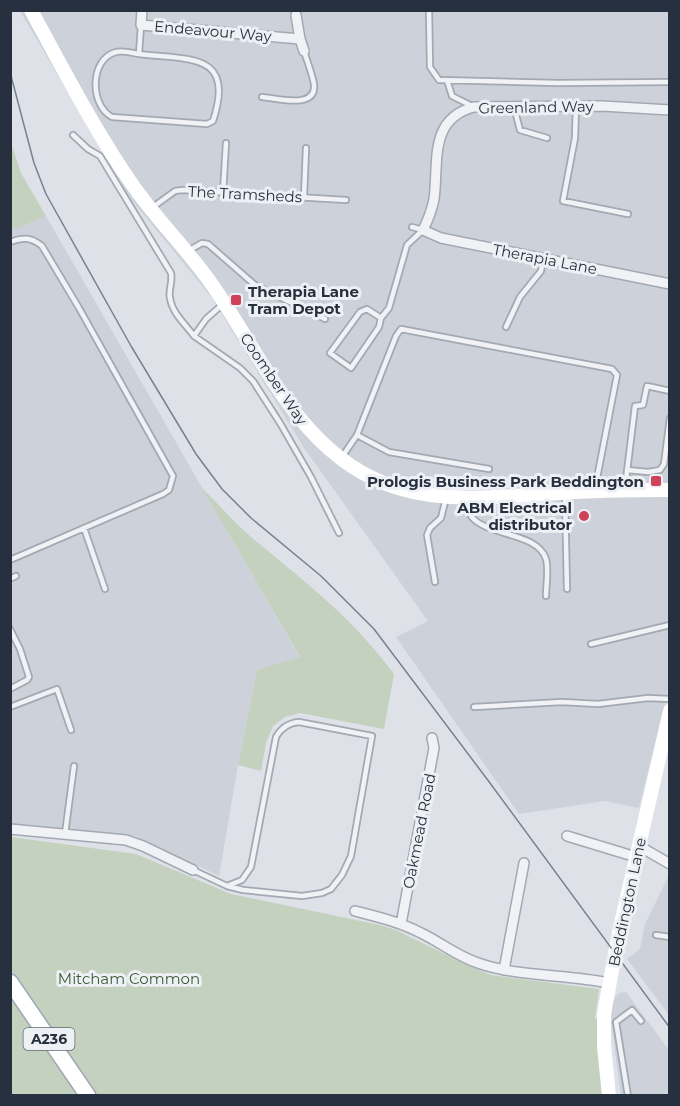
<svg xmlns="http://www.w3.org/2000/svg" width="680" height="1106" font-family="Montserrat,sans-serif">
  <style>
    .built { fill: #ccd1da }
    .green { fill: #c4d1bf }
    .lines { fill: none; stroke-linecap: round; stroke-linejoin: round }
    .lane-casing { stroke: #a3a9b2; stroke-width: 8 }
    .street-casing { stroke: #a3a9b2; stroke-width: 12 }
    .primary-casing { stroke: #9da6b3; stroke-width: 18 }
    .lane { stroke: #f1f2f6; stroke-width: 4.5 }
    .street { stroke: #f1f2f6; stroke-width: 9 }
    .secondary { stroke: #fff; stroke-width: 14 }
    .primary { stroke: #fff; stroke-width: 15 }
    .tram { stroke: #778191; stroke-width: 1.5 }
    .poi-dot { fill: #ce4159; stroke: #edf1f5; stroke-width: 2 }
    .labels { text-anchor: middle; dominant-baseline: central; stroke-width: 6; stroke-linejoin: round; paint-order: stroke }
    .shield { fill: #edf1f5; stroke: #626a75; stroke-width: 1.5 }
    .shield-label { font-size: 14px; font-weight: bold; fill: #27303e }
    .street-label { font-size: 15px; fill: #27303e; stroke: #edf1f5 }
    .poi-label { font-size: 15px; font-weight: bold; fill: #27303e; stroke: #edf1f5; text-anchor: end }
    .park-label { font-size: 15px; fill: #3c5a34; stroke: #edf1f5 }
  </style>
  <rect width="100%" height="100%" fill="#dee2e8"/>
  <path class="built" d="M20 11H669L670 683 639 808 605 801 519 814 396 637 428 621 304 448 212 298 130 198Z
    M46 216 300 658 257 670 238 765 219 876 136 836 11 825 10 231Z
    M668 877 669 878V1015L627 959 640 949 645 924Z
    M626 992 669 1050V1095H621L611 1023 612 1005 615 997 619 993Z"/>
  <path class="green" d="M10 140 21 173 46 216 11 231Z
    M202 488C218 504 234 522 251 537 304 581 353 618 394 674L384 729 300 713 285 717 273 726 266 743 261 771 238 765 257 670 300 657Z
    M11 837 136 854 231 894 380 925 396 930 467 965 491 975 599 989 595 1019H597L606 1095 11 1096Z"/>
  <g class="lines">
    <defs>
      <path id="lane" d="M429 10 430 67 439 80 558 83 670 82
        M139 54C189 60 236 52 213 121L207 124 112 117C90 106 89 59 116 52 123 50 132 53 139 54L141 25
        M447 80 452 96 472 106
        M262 97C276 98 317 110 314 84 312 73 307 61 304 51
        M576 106 575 138 563 201 628 214
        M514 107 520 130 547 138
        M73 135 88 149 100 156 171 273C173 282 168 290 170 298 172 313 186 325 194 336
        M223 193 226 143
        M304 197 306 148
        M153 207 175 191 182 190 346 200
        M412 227 423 230
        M10 242C23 237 31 237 42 246L79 308 173 476 169 490 163 494 10 560
        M188 251 202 243 208 244 255 285 325 319
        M223 304 206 319 194 336 240 368 253 381 280 423 311 477 339 533
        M381 318 367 309 360 312 330 353 351 368 379 327 381 318 389 308 407 245 423 230
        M506 327 520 297 541 271 543 259
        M357 435 389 452 489 469
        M342 457 357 435 396 336 401 329 612 369 617 375 597 478 598 490
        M627 470 648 472 660 470 664 464 670 418
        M625 488 635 406 643 405 647 386 670 391
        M565 496 567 589
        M474 499 471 516C485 536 538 532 546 559 549 570 546 585 546 596
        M84 528 105 589
        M10 579 16 576
        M435 582 427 535 430 528 441 518 446 498
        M10 629 20 649 29 677 27 680 10 689
        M591 644 670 625
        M10 707 57 689 71 730
        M474 707 562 702 598 704 648 698 670 699
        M65 834 74 766
        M193 870 227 886 243 890 302 896 322 893 331 889 342 875 351 856 372 736 299 722C288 723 281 728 276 737L251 867 242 880 227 886
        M656 935 670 937
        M628 1096 616 1022 632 1010 641 1021"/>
      <path id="street" d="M142 10 141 25 300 39
        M296 15 300 39 304 51
        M670 110 602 106 474 107C428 119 439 163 434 199 432 210 428 220 423 230L441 238 670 284
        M10 829 126 840 143 846 193 870
        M567 836 636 857
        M639 846 670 864
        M355 911C378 917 400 922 421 933 440 942 457 956 478 963 518 977 567 974 609 983
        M401 924 434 748 432 738
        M504 970 524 863"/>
      <path id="primary" d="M10 982 88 1096"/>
    </defs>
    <use href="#lane" class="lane-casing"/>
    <use href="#street" class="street-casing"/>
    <use href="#primary" class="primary-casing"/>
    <use href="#lane" class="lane"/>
    <use href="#street" class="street"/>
    <path class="secondary" d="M31 10C63 69 96 133 134 187 158 221 189 251 213 286 265 361 303 460 398 488 451 504 507 496 561 493 597 490 633 490 670 490
      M609 1096 604 1046V1014L619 932 670 711"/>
    <use href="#primary" class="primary"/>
    <path class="tram" d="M10 72 34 163 46 194 131 346 196 454 222 489 251 518 321 576 374 629 487 779 670 1028"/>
  </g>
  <g class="poi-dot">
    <rect x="230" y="294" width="12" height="12" rx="3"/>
    <rect x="650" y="475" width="12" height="12" rx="3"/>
    <circle cx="584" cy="516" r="6"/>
  </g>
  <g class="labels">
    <rect class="shield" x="23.5" y="1028" width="51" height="22" rx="4.5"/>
    <g class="shield-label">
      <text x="49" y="1039">A236</text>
    </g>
    <g class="street-label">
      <text transform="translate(213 31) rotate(5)">Endeavour Way</text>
      <text transform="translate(536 107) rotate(-1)">Greenland Way</text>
      <text transform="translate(245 194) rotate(3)">The Tramsheds</text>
      <text transform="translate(545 259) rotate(11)">Therapia Lane</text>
      <text transform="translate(274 379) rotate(56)">Coomber Way</text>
      <text transform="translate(419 831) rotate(-79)">Oakmead Road</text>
      <text transform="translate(627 902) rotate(-78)">Beddington Lane</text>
    </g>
    <g class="poi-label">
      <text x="248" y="291" text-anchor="start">Therapia Lane<tspan x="248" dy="17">Tram Depot</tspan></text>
      <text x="644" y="481">Prologis Business Park Beddington</text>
      <text x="572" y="507">ABM Electrical<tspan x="572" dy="17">distributor</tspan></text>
    </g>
    <g class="park-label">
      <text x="129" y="978">Mitcham Common</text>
    </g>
  </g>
  <rect width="680" height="1106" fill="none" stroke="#27303e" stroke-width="24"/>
</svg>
